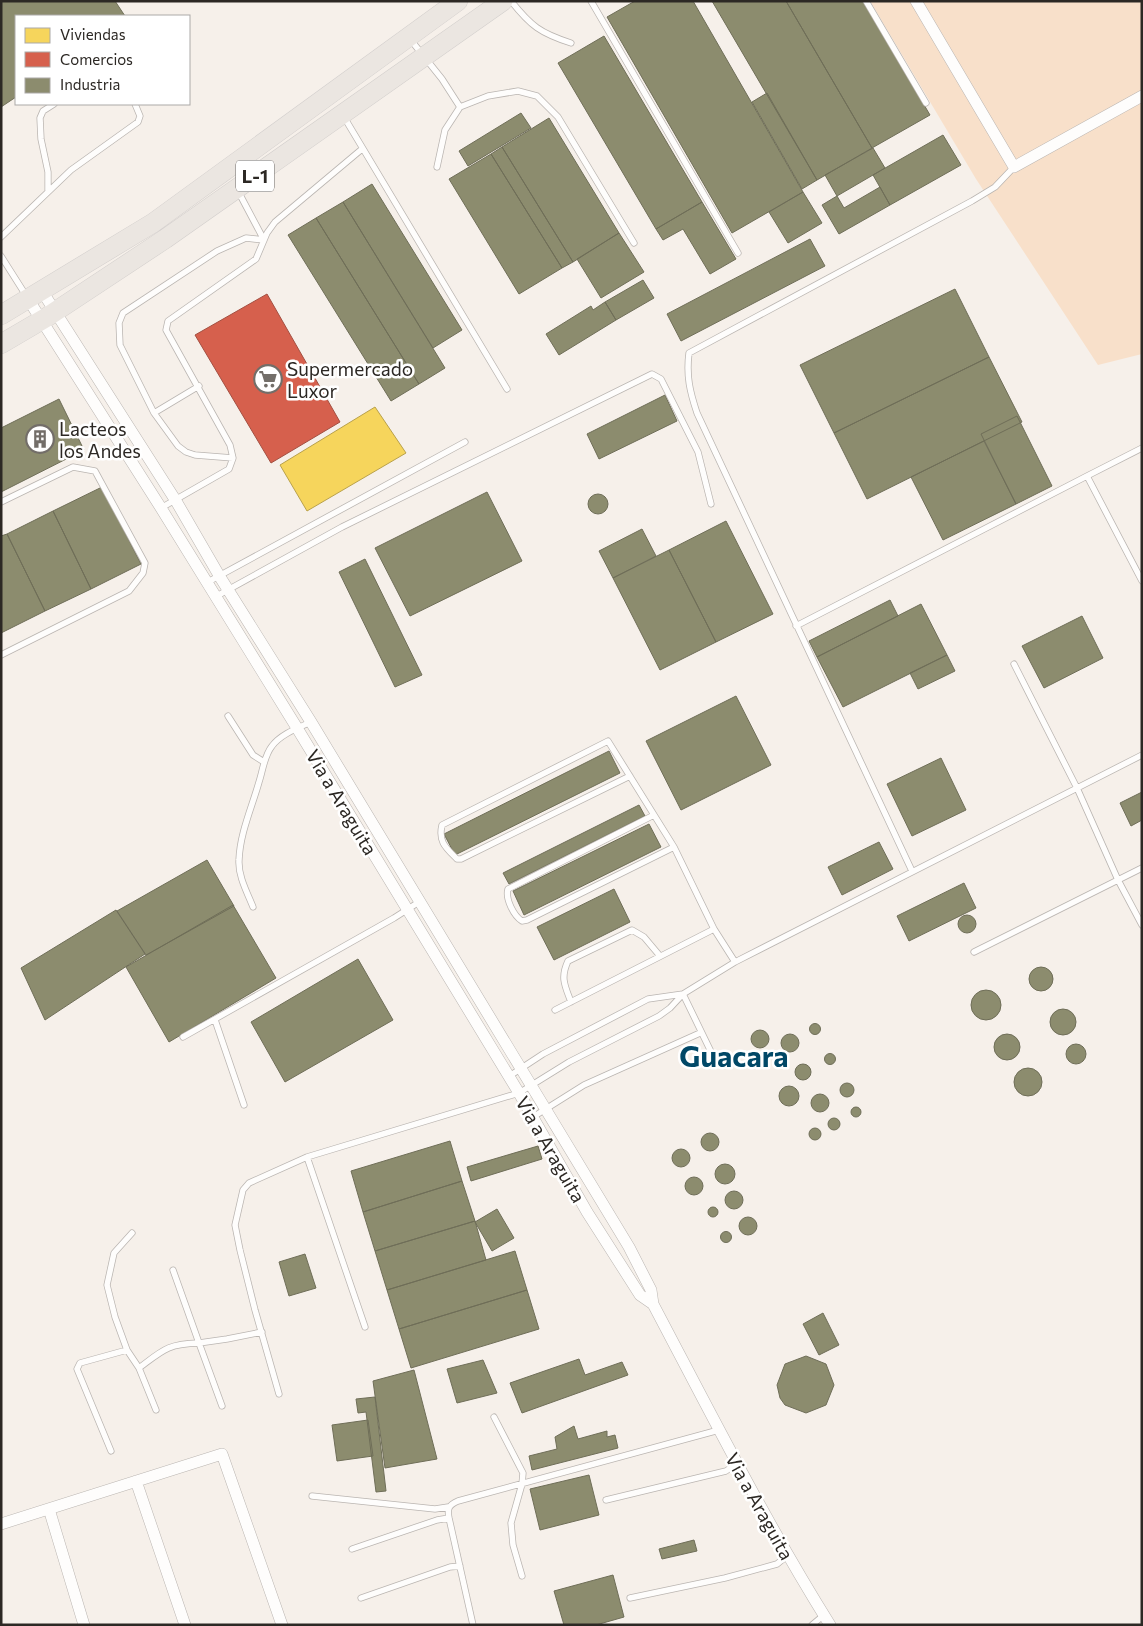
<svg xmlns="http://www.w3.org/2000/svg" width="1143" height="1626" font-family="Commissioner,sans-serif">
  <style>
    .green { fill: #f8e0ca }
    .homes { fill: #f6d55c; stroke: #b9a14b }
    .shops { fill: #d6604d; stroke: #a34f41 }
    .industry { fill: #8c8c6e; stroke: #6f6e58 }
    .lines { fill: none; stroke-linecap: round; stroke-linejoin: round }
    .lane-casing { stroke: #bab5b1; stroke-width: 7 }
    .street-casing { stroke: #bab5b1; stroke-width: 12 }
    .primary-casing { stroke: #d2cecc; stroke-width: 20 }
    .lane { stroke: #fefdfc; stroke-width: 5.5 }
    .street { stroke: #fefdfc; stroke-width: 11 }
    .primary { stroke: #ebe6e1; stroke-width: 19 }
    .labels { text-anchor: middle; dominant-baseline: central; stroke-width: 5; stroke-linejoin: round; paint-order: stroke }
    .shield { fill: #fff; stroke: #6b6866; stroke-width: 1 }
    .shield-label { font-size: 18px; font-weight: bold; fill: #2c2824 }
    .poi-label { font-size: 19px; fill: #2c2824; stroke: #fff; text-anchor: start }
    .street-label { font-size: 19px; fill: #2c2824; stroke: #fff }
    .town-label { font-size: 29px; font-weight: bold; fill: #014867; stroke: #fff }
  </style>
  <rect width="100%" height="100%" fill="#f6f0ea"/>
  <path class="green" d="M870 1H1142V354L1098 365 976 179Z"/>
  <path class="homes" d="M375 407 406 453 307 511 280 465Z"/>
  <path class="shops" d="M267 294 340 422 271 463 195 335Z"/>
  <path class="industry" d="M1 1H115L125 16H16V97L1 107Z
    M635 1H693L803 192 732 233 607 17Z
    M712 1H786L872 148 817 180Z
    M786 1H863L930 115 872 148Z
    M604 36 702 202 656 229 558 63Z
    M767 93 817 180 802 189 752 102Z
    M521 113 531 128 468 166 459 151Z
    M549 118 619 233 573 262 502 147Z
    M943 135 961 165 890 205 873 175Z
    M502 147 573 262 562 268 491 154Z
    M873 148 885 168 837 196 825 175Z
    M491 154 562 268 519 294 449 179Z
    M372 184 462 330 433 348 343 202Z
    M880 187 890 205 839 234 822 205 837 196 844 208Z
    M803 192 822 223 788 243 769 212Z
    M343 202 445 368 419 384 316 218Z
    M702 202 736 259 710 274 683 229 663 240 656 229Z
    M316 218 419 384 391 401 288 235Z
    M619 233 644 272 601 298 577 259Z
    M810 239 825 266 681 341 667 314Z
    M643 280 654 298 616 320 605 302Z
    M955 289 989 357 834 433 800 365Z
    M605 302 616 320 559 355 546 334 591 306 593 310Z
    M989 357 1022 422 867 499 834 433Z
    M665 395 677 421 599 459 587 434Z
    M59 399 84 450 1 492V428Z
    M1017 416 1052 486 1016 504 981 434Z
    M984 441 1016 504 943 540 911 477Z
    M102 487 141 564 91 589 53 511Z
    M487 492 522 561 410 616 375 548Z
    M588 504a10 10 0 1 1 20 0a10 10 0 1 1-20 0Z
    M53 511 91 589 45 611 7 534Z
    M726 521 773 614 716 642 669 550Z
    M642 529 656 556 613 578 599 551Z
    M7 534 45 611 1 633V536Z
    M669 550 716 642 660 670 613 578Z
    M365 559 422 675 395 687 339 572Z
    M890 600 898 616 817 657 809 641Z
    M921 604 947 655 843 707 817 657Z
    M1082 616 1103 658 1044 688 1022 646Z
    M947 655 955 671 918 689 910 673Z
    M736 696 771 765 681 810 646 741Z
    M609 751 620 773 455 855 444 834Z
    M941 758 966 810 912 836 887 784Z
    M1142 792V820L1131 826 1120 803Z
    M639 805 645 816 509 884 503 873Z
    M649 824 661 847 524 915 513 891Z
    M879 842 893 869 842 895 828 867Z
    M207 860 234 906 146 955 117 911Z
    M964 883 976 908 909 941 897 916Z
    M614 889 630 922 554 960 537 927Z
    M233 905 276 978 169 1042 126 967Z
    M116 910 145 954 45 1020 21 968Z
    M958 924a9 9 0 1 1 18 0a9 9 0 1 1-18 0Z
    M358 959 393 1020 285 1082 251 1022Z
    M1029 979a12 12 0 1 1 24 0a12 12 0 1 1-24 0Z
    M971 1005a15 15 0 1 1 30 0a15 15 0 1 1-30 0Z
    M1050 1022a13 13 0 1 1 26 0a13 13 0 1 1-26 0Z
    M809.5 1029a5.5 5.5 0 1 1 11 0a5.5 5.5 0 1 1-11 0Z
    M751 1039a9 9 0 1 1 18 0a9 9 0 1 1-18 0Z
    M781 1043a9 9 0 1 1 18 0a9 9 0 1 1-18 0Z
    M994 1047a13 13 0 1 1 26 0a13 13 0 1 1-26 0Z
    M1066 1054a10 10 0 1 1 20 0a10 10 0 1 1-20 0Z
    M824.5 1059a5.5 5.5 0 1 1 11 0a5.5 5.5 0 1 1-11 0Z
    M795 1072a8 8 0 1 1 16 0a8 8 0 1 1-16 0Z
    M1014 1082a14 14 0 1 1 28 0a14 14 0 1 1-28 0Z
    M840 1090a7 7 0 1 1 14 0a7 7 0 1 1-14 0Z
    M779 1096a10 10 0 1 1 20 0a10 10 0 1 1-20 0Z
    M811 1103a9 9 0 1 1 18 0a9 9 0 1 1-18 0Z
    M851 1112a5 5 0 1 1 10 0a5 5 0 1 1-10 0Z
    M828 1124a6 6 0 1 1 12 0a6 6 0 1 1-12 0Z
    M809 1134a6 6 0 1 1 12 0a6 6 0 1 1-12 0Z
    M701 1142a9 9 0 1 1 18 0a9 9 0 1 1-18 0Z
    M450 1141 462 1181 363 1212 351 1171Z
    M538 1146 542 1159 471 1181 467 1167Z
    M672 1158a9 9 0 1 1 18 0a9 9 0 1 1-18 0Z
    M715 1174a10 10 0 1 1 20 0a10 10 0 1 1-20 0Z
    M685 1186a9 9 0 1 1 18 0a9 9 0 1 1-18 0Z
    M462 1181 475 1221 375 1251 363 1212Z
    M725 1200a9 9 0 1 1 18 0a9 9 0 1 1-18 0Z
    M708 1212a5 5 0 1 1 10 0a5 5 0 1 1-10 0Z
    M497 1209 514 1238 492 1251 475 1222Z
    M739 1226a9 9 0 1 1 18 0a9 9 0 1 1-18 0Z
    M475 1221 486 1260 387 1290 375 1251Z
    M720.5 1237a5.5 5.5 0 1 1 11 0a5.5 5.5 0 1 1-11 0Z
    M515 1251 527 1290 399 1329 387 1290Z
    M305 1254 316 1288 289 1296 279 1262Z
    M527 1290 539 1329 411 1368 399 1329Z
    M823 1313 839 1345 819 1355 803 1324Z
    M806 1356 826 1364 834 1385 826 1405 806 1413 785 1405 780 1398 777 1385 785 1364Z
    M579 1359 585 1375 622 1362 628 1375 522 1413 510 1383Z
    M483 1360 497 1393 457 1403 447 1369Z
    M414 1370 437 1459 385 1468 373 1381Z
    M375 1397 386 1491 376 1492 366 1412 358 1413 356 1399Z
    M368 1420 373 1456 337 1461 332 1425Z
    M574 1426 578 1439 607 1431V1437L615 1435 618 1448 532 1470 529 1456 557 1449 555 1437Z
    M589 1475 599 1515 540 1530 530 1489Z
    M694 1540 697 1551 662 1559 659 1549Z
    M613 1575 624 1617 596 1625H564L554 1591Z"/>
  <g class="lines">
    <defs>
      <path id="lane" d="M511 1C531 26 540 33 571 43
        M591 1 738 253
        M866 1 926 103
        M410 39 442 79 460 107 488 96 518 91 537 96 558 117 634 243
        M344 117 507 389
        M437 167 445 130 460 107
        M48 190V172L41 139 40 118 43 111 54 104
        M238 191 264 240
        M1 237 71 170 138 122 140 116 135 104
        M1 256 27 297
        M154 413 199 386
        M1142 448 1087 476 1142 581
        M233 458 195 455 186 452 178 446 154 413 120 345 119 323 123 313 217 251 246 238 264 240
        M1 502 73 467 95 471 145 563 143 573 129 591 1 655
        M161 508 229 469 233 458 230 445 166 330 168 321 256 259 267 233 275 222 362 149
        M206 583 465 442
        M215 597 342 527 652 374 661 379 698 452 711 504
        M796 626 1087 476
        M1014 664 1077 788 1118 880 1142 925
        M228 716 253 755 264 762
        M630 776 461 859H457C446 848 438 842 442 825L608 741 674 847 714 929 735 962
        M654 815 508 889C505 899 514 916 522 921L527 920 674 847
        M912 871 697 413C690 392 686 376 689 353L972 201 995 187 1014 167
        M253 907C247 892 238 876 239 860 240 833 252 807 259 782 263 770 264 756 272 746 281 734 298 728 311 722
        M974 952 1142 868
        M683 994 715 1060
        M571 1002C565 986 560 978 568 961L632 930 644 937 660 956
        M555 1010 714 929
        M215 1020 244 1105
        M183 1037 394 918 419 902
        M508 1077 543 1054 648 999 683 994
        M533 1117 584 1085 700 1033
        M307 1157 365 1327
        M132 1233 114 1253 107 1285 115 1317 127 1350 139 1368
        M173 1270 199 1343 227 1339 262 1332
        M279 1394 255 1310 240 1250 235 1225 243 1190 249 1183 307 1157 519 1093 569 1062 659 1016 670 1008 683 994 735 962 1142 755
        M156 1410 139 1368C163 1350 167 1344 199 1343L222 1406
        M494 1417 523 1473 522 1484 511 1523 513 1545 522 1576
        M111 1451 77 1369 80 1363 127 1350
        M312 1496 435 1509 448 1507
        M606 1500 726 1471 736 1464
        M352 1549 437 1520 449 1518
        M361 1598 450 1567 460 1566
        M630 1598 725 1578 777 1564 788 1555
        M473 1625 449 1518C447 1508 449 1505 458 1501L719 1430
        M812 1625 824 1615"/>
      <path id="street" d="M916 1 1014 167 1142 96
        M42 291 176 501 220 577 311 722 629 1247 651 1290 653 1304C710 1412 765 1521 830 1625
        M28 299 161 508 297 728 519 1093 587 1212 640 1295 653 1304
        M136 1481 185 1625
        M49 1509 84 1625
        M1 1524 222 1454 282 1625"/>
      <path id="primary" d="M1 315 153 223 458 1
        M1 344 47 317 165 239 503 1"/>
    </defs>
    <use href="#lane" class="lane-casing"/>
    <use href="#street" class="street-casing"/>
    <use href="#primary" class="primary-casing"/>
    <use href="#lane" class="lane"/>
    <use href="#street" class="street"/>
    <use href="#primary" class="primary"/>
  </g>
  <defs>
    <symbol id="supermarket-ring" viewBox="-11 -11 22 22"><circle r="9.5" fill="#fff" stroke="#736e69" stroke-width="1.5"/><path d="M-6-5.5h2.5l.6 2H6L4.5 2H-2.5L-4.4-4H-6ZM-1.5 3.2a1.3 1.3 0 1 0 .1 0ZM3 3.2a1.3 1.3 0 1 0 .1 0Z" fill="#736e69"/></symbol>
    <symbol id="building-ring" viewBox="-11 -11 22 22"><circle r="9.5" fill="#fff" stroke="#736e69" stroke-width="1.5"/><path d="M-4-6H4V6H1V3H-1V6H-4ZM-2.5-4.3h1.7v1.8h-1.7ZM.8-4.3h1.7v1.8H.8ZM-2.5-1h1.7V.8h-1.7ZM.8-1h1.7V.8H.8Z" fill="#736e69"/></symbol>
  </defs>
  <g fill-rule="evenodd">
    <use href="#supermarket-ring" x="252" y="363" width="32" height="32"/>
    <use href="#building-ring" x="24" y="423" width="32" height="32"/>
  </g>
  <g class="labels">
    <rect class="shield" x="236" y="160.5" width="38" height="31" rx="4"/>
    <g class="shield-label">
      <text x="255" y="176">L-1</text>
    </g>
    <g class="poi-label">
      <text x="287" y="368">Supermercado<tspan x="287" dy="22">Luxor</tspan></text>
      <text x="59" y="428">Lacteos<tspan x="59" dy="22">los Andes</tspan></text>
    </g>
    <g class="street-label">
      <text transform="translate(342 802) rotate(59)">Via a Araguita</text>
      <text transform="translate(551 1149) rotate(60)">Via a Araguita</text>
      <text transform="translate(760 1506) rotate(61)">Via a Araguita</text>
    </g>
    <g class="town-label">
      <text x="734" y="1055">Guacara</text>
    </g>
  </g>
  <rect width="1143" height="1626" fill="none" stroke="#2c2824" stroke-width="5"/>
  <rect x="15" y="15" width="175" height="90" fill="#ffffff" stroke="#aba9a7"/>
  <rect x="25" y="28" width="25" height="15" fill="#f6d55c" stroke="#aba9a7"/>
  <text x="60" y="40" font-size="15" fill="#2c2824">Viviendas</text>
  <rect x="25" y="52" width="25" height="15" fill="#d6604d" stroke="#aba9a7"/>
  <text x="60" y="65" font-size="15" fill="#2c2824">Comercios</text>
  <rect x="25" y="78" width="25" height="15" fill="#8c8c6e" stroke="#aba9a7"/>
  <text x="60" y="90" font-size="15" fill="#2c2824">Industria</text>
</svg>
